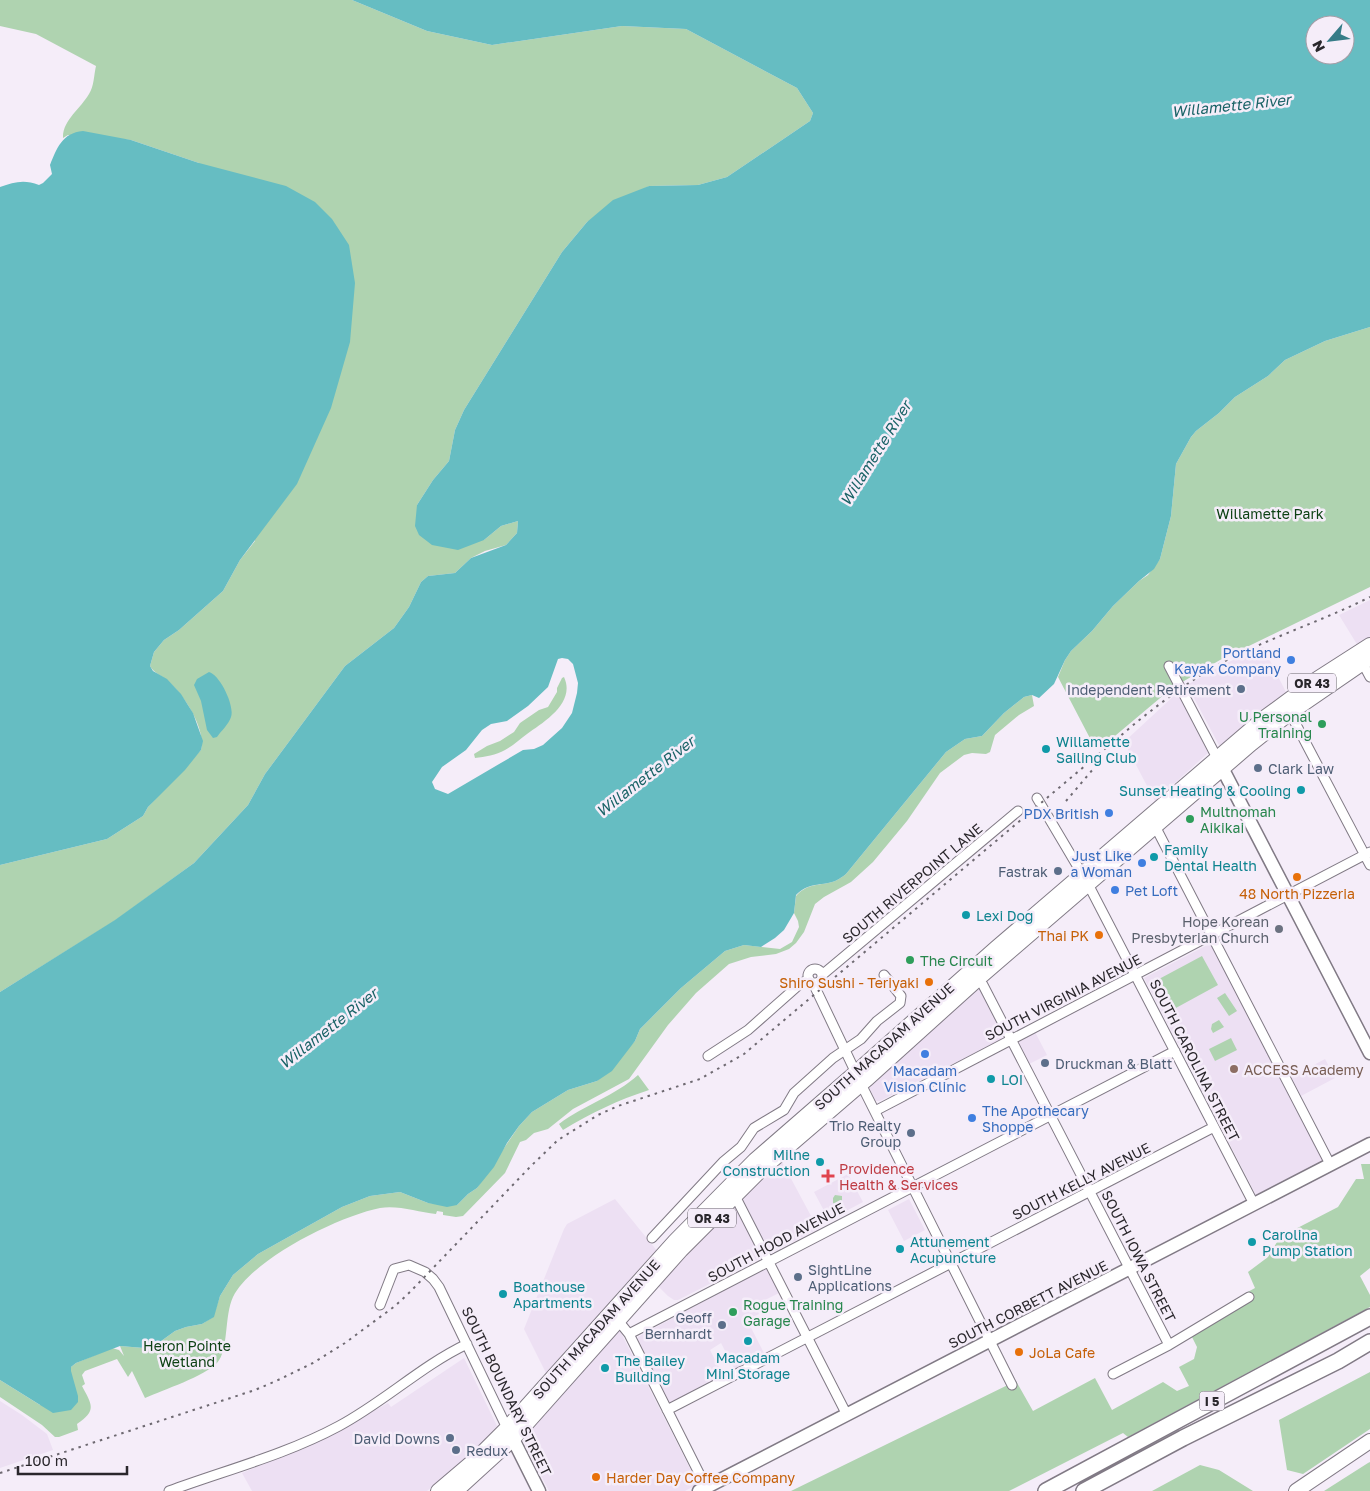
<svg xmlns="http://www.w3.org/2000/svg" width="1370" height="1491" font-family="'Golos Text',sans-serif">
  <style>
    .built { fill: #ede0f3 }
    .green { fill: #afd3b0 }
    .water { fill: #66bdc2; fill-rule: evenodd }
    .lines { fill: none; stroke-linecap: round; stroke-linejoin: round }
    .street-casing { stroke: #817a85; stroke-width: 11 }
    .secondary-casing { stroke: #817a85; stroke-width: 15 }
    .primary-casing { stroke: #817a85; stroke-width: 16 }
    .highway-casing { stroke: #817a85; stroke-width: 18 }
    .street { stroke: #fff; stroke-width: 9 }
    .secondary { stroke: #fff; stroke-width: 12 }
    .primary { stroke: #fff; stroke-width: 14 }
    .highway { stroke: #fff; stroke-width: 15 }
    .rail { stroke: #6e6971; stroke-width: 2; stroke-dasharray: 2.5 5; stroke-linecap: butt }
    .shop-dot { fill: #3f7fe0; stroke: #f5edf9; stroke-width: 2 }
    .service-dot { fill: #5c6f8a; stroke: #f5edf9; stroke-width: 2 }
    .leisure-dot { fill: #2e9e5b; stroke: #f5edf9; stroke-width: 2 }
    .culture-dot { fill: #0f9aa8; stroke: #f5edf9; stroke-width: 2 }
    .food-dot { fill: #e8710a; stroke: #f5edf9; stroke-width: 2 }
    .worship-dot { fill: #6b7280; stroke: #f5edf9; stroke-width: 2 }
    .education-dot { fill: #8d6e63; stroke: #f5edf9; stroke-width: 2 }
    .health-dot { fill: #e0444e; stroke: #f5edf9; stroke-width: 2 }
    .labels { text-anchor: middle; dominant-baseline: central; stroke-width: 5; stroke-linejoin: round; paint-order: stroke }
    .shield { fill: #f5edf9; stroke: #67626a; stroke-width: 1 }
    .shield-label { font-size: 12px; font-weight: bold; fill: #2a272c }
    .park-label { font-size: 14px; fill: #0d4114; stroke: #f5edf9 }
    .shop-label { font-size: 14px; fill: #366cbe; stroke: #f5edf9; text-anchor: end }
    .service-label { font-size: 14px; fill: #4e5e75; stroke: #f5edf9; text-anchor: end }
    .leisure-label { font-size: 14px; fill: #27864d; stroke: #f5edf9; text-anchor: start }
    .culture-label { font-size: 14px; fill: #0d838f; stroke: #f5edf9; text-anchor: start }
    .street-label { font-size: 14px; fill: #2a272c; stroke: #f5edf9 }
    .food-label { font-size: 14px; fill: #c56008; stroke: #f5edf9; text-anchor: end }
    .worship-label { font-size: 14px; fill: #5b616d; stroke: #f5edf9; text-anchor: end }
    .education-label { font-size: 14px; fill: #785e54; stroke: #f5edf9; text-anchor: start }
    .health-label { font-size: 14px; fill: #be3a42; stroke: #f5edf9; text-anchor: start }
    .water-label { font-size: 15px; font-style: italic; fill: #1a6367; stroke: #f5edf9 }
  </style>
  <rect width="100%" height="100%" fill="#f5edf9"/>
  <path class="built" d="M1370 600V639L1358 646 1339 615Z
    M1263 647 1287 694 1220 747 1187 685 1224 664Z
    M1177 693 1208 753 1155 801 1124 742Z
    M1211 943 1323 1160 1256 1195 1144 978Z
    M977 986 981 990 1003 1033 1002 1039 880 1101H875L869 1087 871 1082Z
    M1035 1032 1047 1055 1029 1064 1019 1045V1042Z
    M1325 1059 1335 1078 1301 1096 1291 1077Z
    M780 1158 818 1229 678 1300H674L668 1296 655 1283Z
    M848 1174 863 1202 829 1220 814 1192Z
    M615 1199 658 1252 547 1375 524 1329 564 1229 567 1224Z
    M909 1199 925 1230 904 1241 888 1210Z
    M763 1269 768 1270 779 1293 755 1305 759 1314 747 1320 765 1355 735 1370 721 1343 710 1350 723 1375 671 1402H669L637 1340 638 1337Z
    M618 1327 698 1484 685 1491H549L521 1437Z
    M464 1358 497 1426 475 1451 427 1491H252L242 1473 313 1444 388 1403 391 1407Z
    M0 1401 22 1415 47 1434 53 1450 0 1468Z"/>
  <path class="green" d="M0 0H352L427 31 492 45 622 26 686 29 797 88 813 113 810 121 727 177 698 185 649 186 587 222 562 252 464 410 455 430 449 461 433 480 417 505 484 540 501 526 518 521 517 533 506 545 485 551 471 558 455 573 428 576 421 582 409 607 394 628 345 666 265 774 248 805 194 863 116 920 0 992V865L107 839 143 816 148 807 201 750C206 728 184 695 168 681 161 675 154 673 150 666L154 652 164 640 179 630 223 591 240 560 255 541 199 163 131 140 68 135 63 138C62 121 81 108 89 94 94 87 94 74 96 66L36 34 0 26Z
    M1370 327V587L1220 660 1172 688 1103 746 1093 744 1058 677 1065 660 1071 651 1092 631 1113 606 1139 581 1148 575 1160 559 1171 516 1176 464 1191 437 1196 431 1219 413 1235 397 1268 376 1285 360 1325 341Z
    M564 677C576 703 544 722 527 734 520 739 513 746 505 750 496 755 485 757 475 758L474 754 487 746 500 741 514 732 520 723 539 710 548 707 557 692V688L562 678Z
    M1032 695 1034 706 1019 715 995 735 990 752 986 754 972 753 964 755 940 773 907 821 873 862 851 882 824 897 815 904 804 932 796 943 789 949 776 954 751 957 729 964 696 993 668 1025 629 1079 573 1109 548 1129 534 1133 526 1140 520 1142 505 1173 463 1216 456 1217 443 1215V1212L437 1211 436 1214C418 1212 398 1205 380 1208 339 1216 252 1259 233 1297 224 1316 229 1350 217 1363 205 1376 163 1390 145 1398L132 1371 128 1377 117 1359 85 1371 82 1375 85 1384 82 1386C92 1405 97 1410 77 1424L78 1430 59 1437H55L42 1425 0 1397V1380L40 1405 71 1376V1367L76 1363 112 1348 119 1350 124 1356 120 1346 144 1348 157 1344 175 1331 186 1327 202 1324 213 1317 220 1296 233 1275 258 1254 342 1207 370 1196 400 1192 428 1203 457 1205 468 1194 477 1188 519 1126 532 1112 568 1090 597 1081 635 1041 640 1029 681 988 725 951 744 945 780 949 792 942 799 927 798 921 794 913 796 896C808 883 817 886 832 882 837 881 842 877 846 874L946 752 965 739 982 736 1004 713 1024 697Z
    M1202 956 1218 985 1174 1009 1159 979Z
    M1225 993 1237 1011 1229 1016 1217 998Z
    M1219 1020 1224 1027 1213 1033 1211 1029 1212 1024Z
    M1231 1038 1237 1050 1215 1061 1209 1049Z
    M638 1075 649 1090C618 1100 591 1113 563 1130L559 1124C584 1105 615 1096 638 1075Z
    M1361 1164H1370V1268L1360 1276 1370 1295V1307L1128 1437 1123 1433 1009 1491H791L1016 1381 1033 1411 1095 1378 1112 1410 1163 1382 1177 1391 1189 1386 1179 1367 1194 1359 1197 1347 1191 1335 1228 1315 1244 1294 1255 1288 1248 1272 1268 1257 1280 1237 1338 1207 1356 1179H1364Z
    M835 1195 842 1196V1207H839L833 1203V1198Z
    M1370 1372V1429L1303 1474 1287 1470 1279 1420Z
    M1370 1462V1491H1324L1368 1463Z
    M1200 1465 1219 1470 1253 1491H1152Z"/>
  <path class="water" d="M352 0H1370V327L1325 341 1285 360 1268 376 1235 397 1219 413 1196 431 1191 437 1176 464 1171 516 1160 559 1154 569 1139 581 1113 606 1092 631 1071 651 1065 660 1054 684 1039 698 1032 695 1024 697 1004 713 982 736 965 739 946 752 846 874C842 877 837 881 832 882 817 886 808 883 796 895L794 913 784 930 775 938 761 947 744 945 725 951 681 988 640 1029 635 1041 612 1071 597 1081 568 1090 532 1112 519 1126 507 1143 494 1167 477 1188 468 1194 457 1205 447 1207 428 1203 400 1192 370 1196 342 1207 258 1254 233 1275 220 1296 214 1317 202 1324 186 1327 175 1331 157 1344 144 1348 120 1346 76 1363 71 1367V1371L78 1396V1402L71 1410 53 1413 0 1380V992L115 920 194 863 248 805 265 774 345 666 394 628 409 607 421 582 428 576 455 573 471 558 506 545 517 533 518 521 501 526 484 540 458 550 432 545 419 535 415 526 417 505 433 480 449 461 455 430 464 410 562 252 587 222 613 200 649 186 698 185 727 177 810 121 813 113 797 88 686 29 622 26 492 45 427 31ZM1315 25H1345V55H1315ZM562 658 568 659 573 664 578 683 577 693 572 713 562 728 543 745 534 749 523 750 448 794 435 789 432 782 442 767 466 750 482 730 491 724 507 721 528 706 548 687 558 659Z
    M83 131 131 140 199 163 286 186 315 202 332 219 349 245 355 283 350 342 331 408 297 484 240 560 223 591 179 630 164 640 154 652 150 666 153 671 167 679 181 694 193 713 203 741 201 750 185 770 148 807 143 816 107 839 0 865V187C14 182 24 179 39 185L43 183 52 174 50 165C57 148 62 133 83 131Z
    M209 672C220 675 235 706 231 717 229 724 221 731 217 737L213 738 207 730 201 701 194 685 197 679Z"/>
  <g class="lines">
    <defs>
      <path id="street" d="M1361 660 1370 677
        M1169 666 1217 758
        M1290 713 1370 865
        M1037 798 1088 884 1254 1204
        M1155 826 1330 1164
        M808 976a7 7 0 1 1 14 0a7 7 0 1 1-14 0Z
        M822 975 1018 811
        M974 976 983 985 1169 1345
        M813 983 864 1090 1012 1385
        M708 1056 748 1030 800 984 809 979
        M875 1111 1370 852
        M733 1192 847 1415
        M652 1238 723 1162 741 1147 754 1128 784 1110 794 1093 833 1058 861 1039 877 1021 900 1003 901 996 884 975
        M380 1305 394 1269 409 1265 425 1272 433 1279 439 1287 507 1428
        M616 1318 629 1334 706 1487
        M629 1334 1175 1051
        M1113 1374 1169 1345 1249 1297
        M667 1410 1214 1127
        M169 1491C226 1470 285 1455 339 1426 384 1402 421 1366 467 1344"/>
      <path id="secondary" d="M1218 760 1370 1053
        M509 1431 539 1491
        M699 1491 1370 1144"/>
      <path id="primary" d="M438 1491 478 1457 507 1428 675 1241 755 1160 855 1073 996 948 1264 718 1317 679 1370 645
        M456 1491 513 1439 681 1250 759 1172 866 1080 978 979 1251 744 1290 713 1370 658
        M1296 1491 1370 1441"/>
      <path id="highway" d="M1046 1491 1370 1317
        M1084 1491 1183 1438 1338 1361 1370 1342"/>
    </defs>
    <use href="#street" class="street-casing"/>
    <use href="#secondary" class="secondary-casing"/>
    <use href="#primary" class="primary-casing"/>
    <use href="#highway" class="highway-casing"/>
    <use href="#street" class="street"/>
    <use href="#secondary" class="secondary"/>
    <use href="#primary" class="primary"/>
    <use href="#highway" class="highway"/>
    <path class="rail" d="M1066 801 1100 761
      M0 1473 255 1390 276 1381 313 1363 345 1343 395 1306 410 1292 531 1166 558 1140 598 1115 618 1106 700 1079 744 1054 1138 721C1167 698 1196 676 1229 659 1275 636 1324 620 1370 597"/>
  </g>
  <g class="shop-dot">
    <circle cx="1291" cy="660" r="5"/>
    <circle cx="1109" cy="813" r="5"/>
    <circle cx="1142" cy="863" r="5"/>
    <circle cx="1115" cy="890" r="5"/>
    <circle cx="925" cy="1054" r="5"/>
    <circle cx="972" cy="1118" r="5"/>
  </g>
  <g class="service-dot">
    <circle cx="1241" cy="689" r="5"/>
    <circle cx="1258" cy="768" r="5"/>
    <circle cx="1058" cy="871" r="5"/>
    <circle cx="1045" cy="1063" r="5"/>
    <circle cx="911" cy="1133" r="5"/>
    <circle cx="798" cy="1277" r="5"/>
    <circle cx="722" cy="1325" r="5"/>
    <circle cx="450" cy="1438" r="5"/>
    <circle cx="456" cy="1450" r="5"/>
  </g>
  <g class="leisure-dot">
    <circle cx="1322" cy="724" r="5"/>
    <circle cx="1190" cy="819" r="5"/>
    <circle cx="910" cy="960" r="5"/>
    <circle cx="733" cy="1312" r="5"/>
  </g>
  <g class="culture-dot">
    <circle cx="1046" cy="749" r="5"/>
    <circle cx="1301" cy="790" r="5"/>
    <circle cx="1154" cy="857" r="5"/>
    <circle cx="966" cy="915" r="5"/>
    <circle cx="991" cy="1079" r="5"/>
    <circle cx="820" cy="1162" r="5"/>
    <circle cx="1252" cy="1242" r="5"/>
    <circle cx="900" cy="1249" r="5"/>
    <circle cx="503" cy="1294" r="5"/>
    <circle cx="748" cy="1341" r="5"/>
    <circle cx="605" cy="1368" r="5"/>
  </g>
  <g class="food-dot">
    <circle cx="1297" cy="877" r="5"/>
    <circle cx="1099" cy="935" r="5"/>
    <circle cx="929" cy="982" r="5"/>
    <circle cx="1019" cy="1352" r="5"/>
    <circle cx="596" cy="1477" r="5"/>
  </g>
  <circle class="worship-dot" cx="1279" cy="929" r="5"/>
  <circle class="education-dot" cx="1234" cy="1069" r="5"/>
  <path class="health-dot" d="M825.5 1168.5h5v5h5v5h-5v5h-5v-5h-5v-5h5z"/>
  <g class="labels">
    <g class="shield">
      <rect x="1288" y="673.5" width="48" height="19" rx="4"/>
      <rect x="688" y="1208.5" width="48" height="19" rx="4"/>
      <rect x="1199.5" y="1391.5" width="25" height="19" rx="4"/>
    </g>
    <g class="shield-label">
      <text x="1312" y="683">OR 43</text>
      <text x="712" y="1218">OR 43</text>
      <text x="1212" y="1401">I 5</text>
    </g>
    <g class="park-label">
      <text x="1270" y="513">Willamette Park</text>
      <text x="187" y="1345">Heron Pointe<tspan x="187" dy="16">Wetland</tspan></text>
    </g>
    <g class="shop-label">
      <text x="1281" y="652">Portland<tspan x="1281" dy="16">Kayak Company</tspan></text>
      <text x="1099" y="813">PDX British</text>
      <text x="1132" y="855">Just Like<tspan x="1132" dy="16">a Woman</tspan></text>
      <text x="1125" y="890" text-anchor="start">Pet Loft</text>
      <text x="925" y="1070" text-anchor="middle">Macadam<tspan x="925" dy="16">Vision Clinic</tspan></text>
      <text x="982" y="1110" text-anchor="start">The Apothecary<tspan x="982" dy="16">Shoppe</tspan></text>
    </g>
    <g class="service-label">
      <text x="1231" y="689">Independent Retirement</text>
      <text x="1268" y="768" text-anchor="start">Clark Law</text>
      <text x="1048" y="871">Fastrak</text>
      <text x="1055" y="1063" text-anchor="start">Druckman &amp; Blatt</text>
      <text x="901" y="1125">Trio Realty<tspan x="901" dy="16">Group</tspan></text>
      <text x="808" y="1269" text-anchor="start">SightLine<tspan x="808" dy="16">Applications</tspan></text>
      <text x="712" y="1317">Geoff<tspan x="712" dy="16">Bernhardt</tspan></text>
      <text x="440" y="1438">David Downs</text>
      <text x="466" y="1450" text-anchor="start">Redux</text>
    </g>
    <g class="leisure-label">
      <text x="1312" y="716" text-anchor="end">U Personal<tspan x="1312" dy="16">Training</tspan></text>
      <text x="1200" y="811">Multnomah<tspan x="1200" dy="16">Aikikai</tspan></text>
      <text x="920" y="960">The Circuit</text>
      <text x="743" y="1304">Rogue Training<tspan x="743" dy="16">Garage</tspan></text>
    </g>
    <g class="culture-label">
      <text x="1056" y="741">Willamette<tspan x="1056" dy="16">Sailing Club</tspan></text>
      <text x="1291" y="790" text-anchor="end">Sunset Heating &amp; Cooling</text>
      <text x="1164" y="849">Family<tspan x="1164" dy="16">Dental Health</tspan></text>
      <text x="976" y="915">Lexi Dog</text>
      <text x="1001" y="1079">LOI</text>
      <text x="810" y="1154" text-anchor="end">Milne<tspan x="810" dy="16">Construction</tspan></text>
      <text x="1262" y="1234">Carolina<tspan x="1262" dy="16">Pump Station</tspan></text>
      <text x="910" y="1241">Attunement<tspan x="910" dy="16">Acupuncture</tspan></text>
      <text x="513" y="1286">Boathouse<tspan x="513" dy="16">Apartments</tspan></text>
      <text x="748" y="1357" text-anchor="middle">Macadam<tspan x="748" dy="16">Mini Storage</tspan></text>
      <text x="615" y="1360">The Bailey<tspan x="615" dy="16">Building</tspan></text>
    </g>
    <g class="street-label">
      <text transform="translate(912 883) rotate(-40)">SOUTH RIVERPOINT LANE</text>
      <text transform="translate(1063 997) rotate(-27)">SOUTH VIRGINIA AVENUE</text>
      <text transform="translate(884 1046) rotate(-42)">SOUTH MACADAM AVENUE</text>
      <text transform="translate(1195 1060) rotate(63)">SOUTH CAROLINA STREET</text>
      <text transform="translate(1081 1181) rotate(-27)">SOUTH KELLY AVENUE</text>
      <text transform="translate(776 1242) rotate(-28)">SOUTH HOOD AVENUE</text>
      <text transform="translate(1139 1256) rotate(63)">SOUTH IOWA STREET</text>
      <text transform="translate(1028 1304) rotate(-27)">SOUTH CORBETT AVENUE</text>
      <text transform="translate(596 1329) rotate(-48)">SOUTH MACADAM AVENUE</text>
      <text transform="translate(507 1391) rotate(64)">SOUTH BOUNDARY STREET</text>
    </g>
    <g class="food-label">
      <text x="1297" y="893" text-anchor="middle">48 North Pizzeria</text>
      <text x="1089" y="935">Thai PK</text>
      <text x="919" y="982">Shiro Sushi - Teriyaki</text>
      <text x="1029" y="1352" text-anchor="start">JoLa Cafe</text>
      <text x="606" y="1477" text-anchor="start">Harder Day Coffee Company</text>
    </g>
    <g class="worship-label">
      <text x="1269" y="921">Hope Korean<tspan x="1269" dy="16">Presbyterian Church</tspan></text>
    </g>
    <g class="education-label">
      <text x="1244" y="1069">ACCESS Academy</text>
    </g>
    <g class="health-label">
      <text x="839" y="1168">Providence<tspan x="839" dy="16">Health &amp; Services</tspan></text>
    </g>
    <g class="water-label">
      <text transform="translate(1231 105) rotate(-6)">Willamette River</text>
      <text transform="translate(875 453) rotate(-58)">Willamette River</text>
      <text transform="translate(645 776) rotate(-38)">Willamette River</text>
      <text transform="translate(328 1028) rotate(-38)">Willamette River</text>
    </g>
  </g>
  <g transform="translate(1330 40) rotate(242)"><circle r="24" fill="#f5edf9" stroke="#a49ea7"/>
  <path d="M0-4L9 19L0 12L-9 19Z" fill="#367c88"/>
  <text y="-8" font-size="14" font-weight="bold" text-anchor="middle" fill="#2a272c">N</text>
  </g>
  <path d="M18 1466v8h109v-8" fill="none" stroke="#2a272c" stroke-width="2.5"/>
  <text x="25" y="1466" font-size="15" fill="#2a272c" stroke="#f5edf9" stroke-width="4" paint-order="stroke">100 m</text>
</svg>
